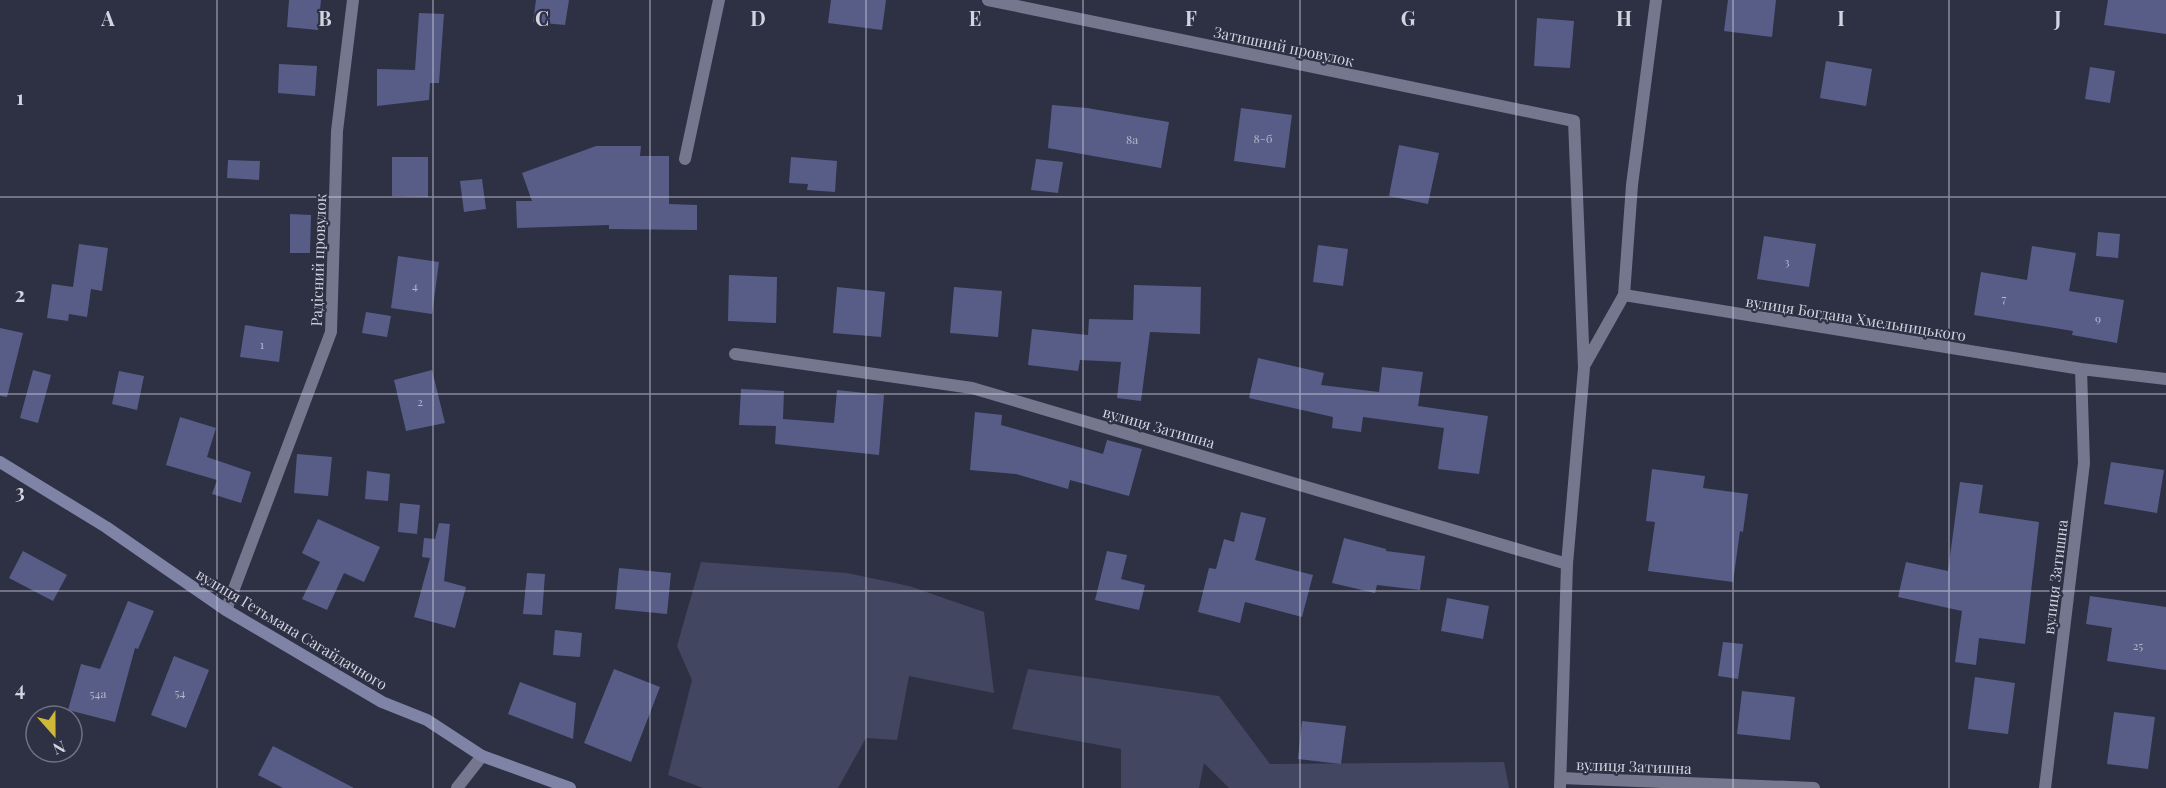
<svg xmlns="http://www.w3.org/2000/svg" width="2166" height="788" font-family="'Playfair Display',serif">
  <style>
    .green { fill: #424661 }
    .building { fill: #585d88 }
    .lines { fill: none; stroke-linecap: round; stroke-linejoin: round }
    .street { stroke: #74778d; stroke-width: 12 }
    .secondary { stroke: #7f84a6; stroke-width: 12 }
    .grid { fill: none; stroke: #d2d4e0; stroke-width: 1.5; stroke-opacity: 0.55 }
    .labels { text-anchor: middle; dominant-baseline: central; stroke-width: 4.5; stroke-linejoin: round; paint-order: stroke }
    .number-label { font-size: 12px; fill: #b4b6ca }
    .street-label { font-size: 15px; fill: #d2d4e0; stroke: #2e3044 }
    .grid-label { font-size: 20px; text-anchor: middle; font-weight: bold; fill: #d2d4e0; stroke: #2e3044; stroke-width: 4.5; stroke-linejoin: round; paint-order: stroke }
  </style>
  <rect width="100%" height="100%" fill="#2e3044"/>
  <path class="green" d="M701 562 847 573 909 586 984 612 994 693 909 676 897 740 866 738 838 788H703L668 775 692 680 677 646Z
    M1028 669 1219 696 1270 764 1504 762 1509 788H1229L1204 763 1199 788H1121V749L1012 729Z"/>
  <path class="building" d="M289 0H321L318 30 287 27Z
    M536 0H569L565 25 533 22Z
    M831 0H886L882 30 828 23Z
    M1728 0H1776L1772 37 1724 31Z
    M2108 0H2166V34L2104 25Z
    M419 13 444 14 439 83H430L429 100 377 106V69L415 70Z
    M1537 18 1574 21 1570 68 1534 66Z
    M1826 61 1872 69 1866 106 1820 98Z
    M279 64 317 66 315 96 278 93Z
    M2090 67 2115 71 2110 103 2085 99Z
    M1052 105 1087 108 1169 122 1161 168 1048 148Z
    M1241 108 1292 115 1285 168 1234 161Z
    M1399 145 1439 153 1428 204 1389 196Z
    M596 146H641L640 156H669V204L697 205V230L609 229V225L517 228 516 201H532L522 173Z
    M392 157H428V197L392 196Z
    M791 157 837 161 835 192 807 190 808 184 789 183Z
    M1036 159 1063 162 1058 193 1031 190Z
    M228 160 260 161 259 180 227 178Z
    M482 179 486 209 464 212 460 181Z
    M290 214 311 215 310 253H290Z
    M2098 232 2120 234 2118 258 2096 256Z
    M1764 236 1816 244 1809 287 1757 279Z
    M79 244 108 248 102 291 91 289 87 317 69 314 68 321 47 318 52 284 73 287Z
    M1318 245 1348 249 1343 286 1313 282Z
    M2032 246 2076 253 2069 291 2124 300 2117 343 2072 335 2073 331 1974 315 1981 272 2027 280Z
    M398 256 439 262 432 314 391 308Z
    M729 275 777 277 776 323 728 321Z
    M1134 285 1201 287 1200 334 1150 332 1141 401 1117 398 1121 362 1080 360 1078 371 1028 365 1032 329 1088 335 1089 319 1133 320Z
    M837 287 885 292 881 337 833 333Z
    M954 287 1002 291 998 337 950 333Z
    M366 312 391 316 387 337 362 333Z
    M245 325 283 331 279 362 240 357Z
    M0 328 23 333 7 397 0 396Z
    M1258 358 1324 373 1321 385 1379 392 1382 367 1423 372 1418 406 1488 416 1479 474 1438 469 1444 428 1363 417 1361 432 1332 428 1333 417 1249 398Z
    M33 370 51 375 38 423 20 418Z
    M432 370 445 423 406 431 394 380Z
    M119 371 144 376 137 410 112 404Z
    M741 389 784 391 783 419 834 423 837 390 884 395 879 455 775 444 776 426 739 425Z
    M975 412 1002 415 1001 425 1103 454 1107 440 1142 449 1129 496 1070 480 1068 489 1016 474 970 470Z
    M180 417 216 428 207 457 251 472 241 503 212 494 217 480 166 465Z
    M297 454 332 457 328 496 294 493Z
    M2111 462 2164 470 2157 513 2104 504Z
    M1652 469 1705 476 1703 488 1748 494 1743 532 1740 531 1733 582 1648 571 1655 522 1646 521Z
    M367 471 390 474 388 501 365 499Z
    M1960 482 1983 485 1979 513 2039 522 2025 644 1979 638 1976 665 1955 662 1962 611 1898 597 1906 562 1948 571Z
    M400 503 420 505 417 534 398 532Z
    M1241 512 1266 518 1255 560 1313 575 1302 617 1245 602 1240 623 1198 612 1209 568 1216 569 1224 539 1234 542Z
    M318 519 380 547 364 582 344 573 327 610 302 599 320 562 302 553Z
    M439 523 450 524 444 581 466 587 455 628 414 617 430 558 422 557 424 538 435 539Z
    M1344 538 1386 549V551L1425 556 1420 590 1377 585 1375 593 1332 583Z
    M23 551 67 575 53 601 9 578Z
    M1107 551 1127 555 1121 579 1145 585 1139 610 1095 600Z
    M619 568 671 573 667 614 615 609Z
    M527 573 545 574 542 615 523 614Z
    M2090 596 2166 607V670L2107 661 2112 628 2086 624Z
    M1447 598 1489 606 1483 639 1441 631Z
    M128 601 154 611 138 649 135 648 115 722 68 710 81 664 100 669Z
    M555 630 582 633 580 657 553 655Z
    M1723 642 1743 644 1738 679 1718 676Z
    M174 656 209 670 186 728 151 715Z
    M614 669 660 687 631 762 584 743Z
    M1975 677 2015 683 2008 734 1968 729Z
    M520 682 576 703 573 739 508 714Z
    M1742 691 1795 697 1790 740 1737 734Z
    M2114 712 2155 717 2148 769 2107 764Z
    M1302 721 1346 726 1341 764 1298 759Z
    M273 746 354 788H283L258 775Z"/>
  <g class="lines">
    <path class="street" d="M988 0 1574 121 1584 368 1567 564 1560 788
      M685 159 719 0
      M1624 295 1632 185 1656 0
      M735 354 972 388 1567 564
      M1584 366 1624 295 2081 369 2166 379
      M226 610 331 332 337 131 353 0
      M1561 778 1814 788
      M457 788 482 756
      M2045 788 2084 463 2081 369"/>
    <path class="secondary" d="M0 462 106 527 226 610 382 702 427 720 482 756 570 788"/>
  </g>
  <path class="grid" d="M217 0V788M433 0V788M650 0V788M866 0V788M1083 0V788M1300 0V788M1516 0V788M1733 0V788M1949 0V788M0 197H2166M0 394H2166M0 591H2166"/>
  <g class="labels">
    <g class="number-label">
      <text x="1263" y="138">8-б</text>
      <text x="1132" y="139">8а</text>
      <text x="1787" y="261">3</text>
      <text x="415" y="285">4</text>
      <text x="2004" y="298">7</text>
      <text x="2098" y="318">9</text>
      <text x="262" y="344">1</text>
      <text x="420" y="401">2</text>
      <text x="2138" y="645">25</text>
      <text x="180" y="692">54</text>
      <text x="98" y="693">54а</text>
    </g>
    <g class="street-label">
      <text transform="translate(1284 46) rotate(12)">Затишний провулок</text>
      <text transform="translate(318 260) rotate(-88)">Радісний провулок</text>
      <text transform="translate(1856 318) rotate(9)">вулиця Богдана Хмельницького</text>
      <text transform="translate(1159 427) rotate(16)">вулиця Затишна</text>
      <text transform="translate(2055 577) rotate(-83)">вулиця Затишна</text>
      <text transform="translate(292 629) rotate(31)">вулиця Гетьмана Сагайдачного</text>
      <text transform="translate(1634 766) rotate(2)">вулиця Затишна</text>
    </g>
  </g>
  <g class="grid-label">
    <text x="108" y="26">A</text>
    <text x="325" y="26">B</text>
    <text x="542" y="26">C</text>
    <text x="758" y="26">D</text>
    <text x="975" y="26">E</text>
    <text x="1191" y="26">F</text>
    <text x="1408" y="26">G</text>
    <text x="1624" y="26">H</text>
    <text x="1841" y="26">I</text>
    <text x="2058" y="26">J</text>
    <text x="20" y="105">1</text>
    <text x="20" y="302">2</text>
    <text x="20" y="499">3</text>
    <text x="20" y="696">4</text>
  </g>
  <g transform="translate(54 734) rotate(159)"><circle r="28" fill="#2e3044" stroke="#707282" stroke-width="1.5"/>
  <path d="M0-4.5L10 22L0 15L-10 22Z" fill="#cfb837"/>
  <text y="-9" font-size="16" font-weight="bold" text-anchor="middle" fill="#d2d4e0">N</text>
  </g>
</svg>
